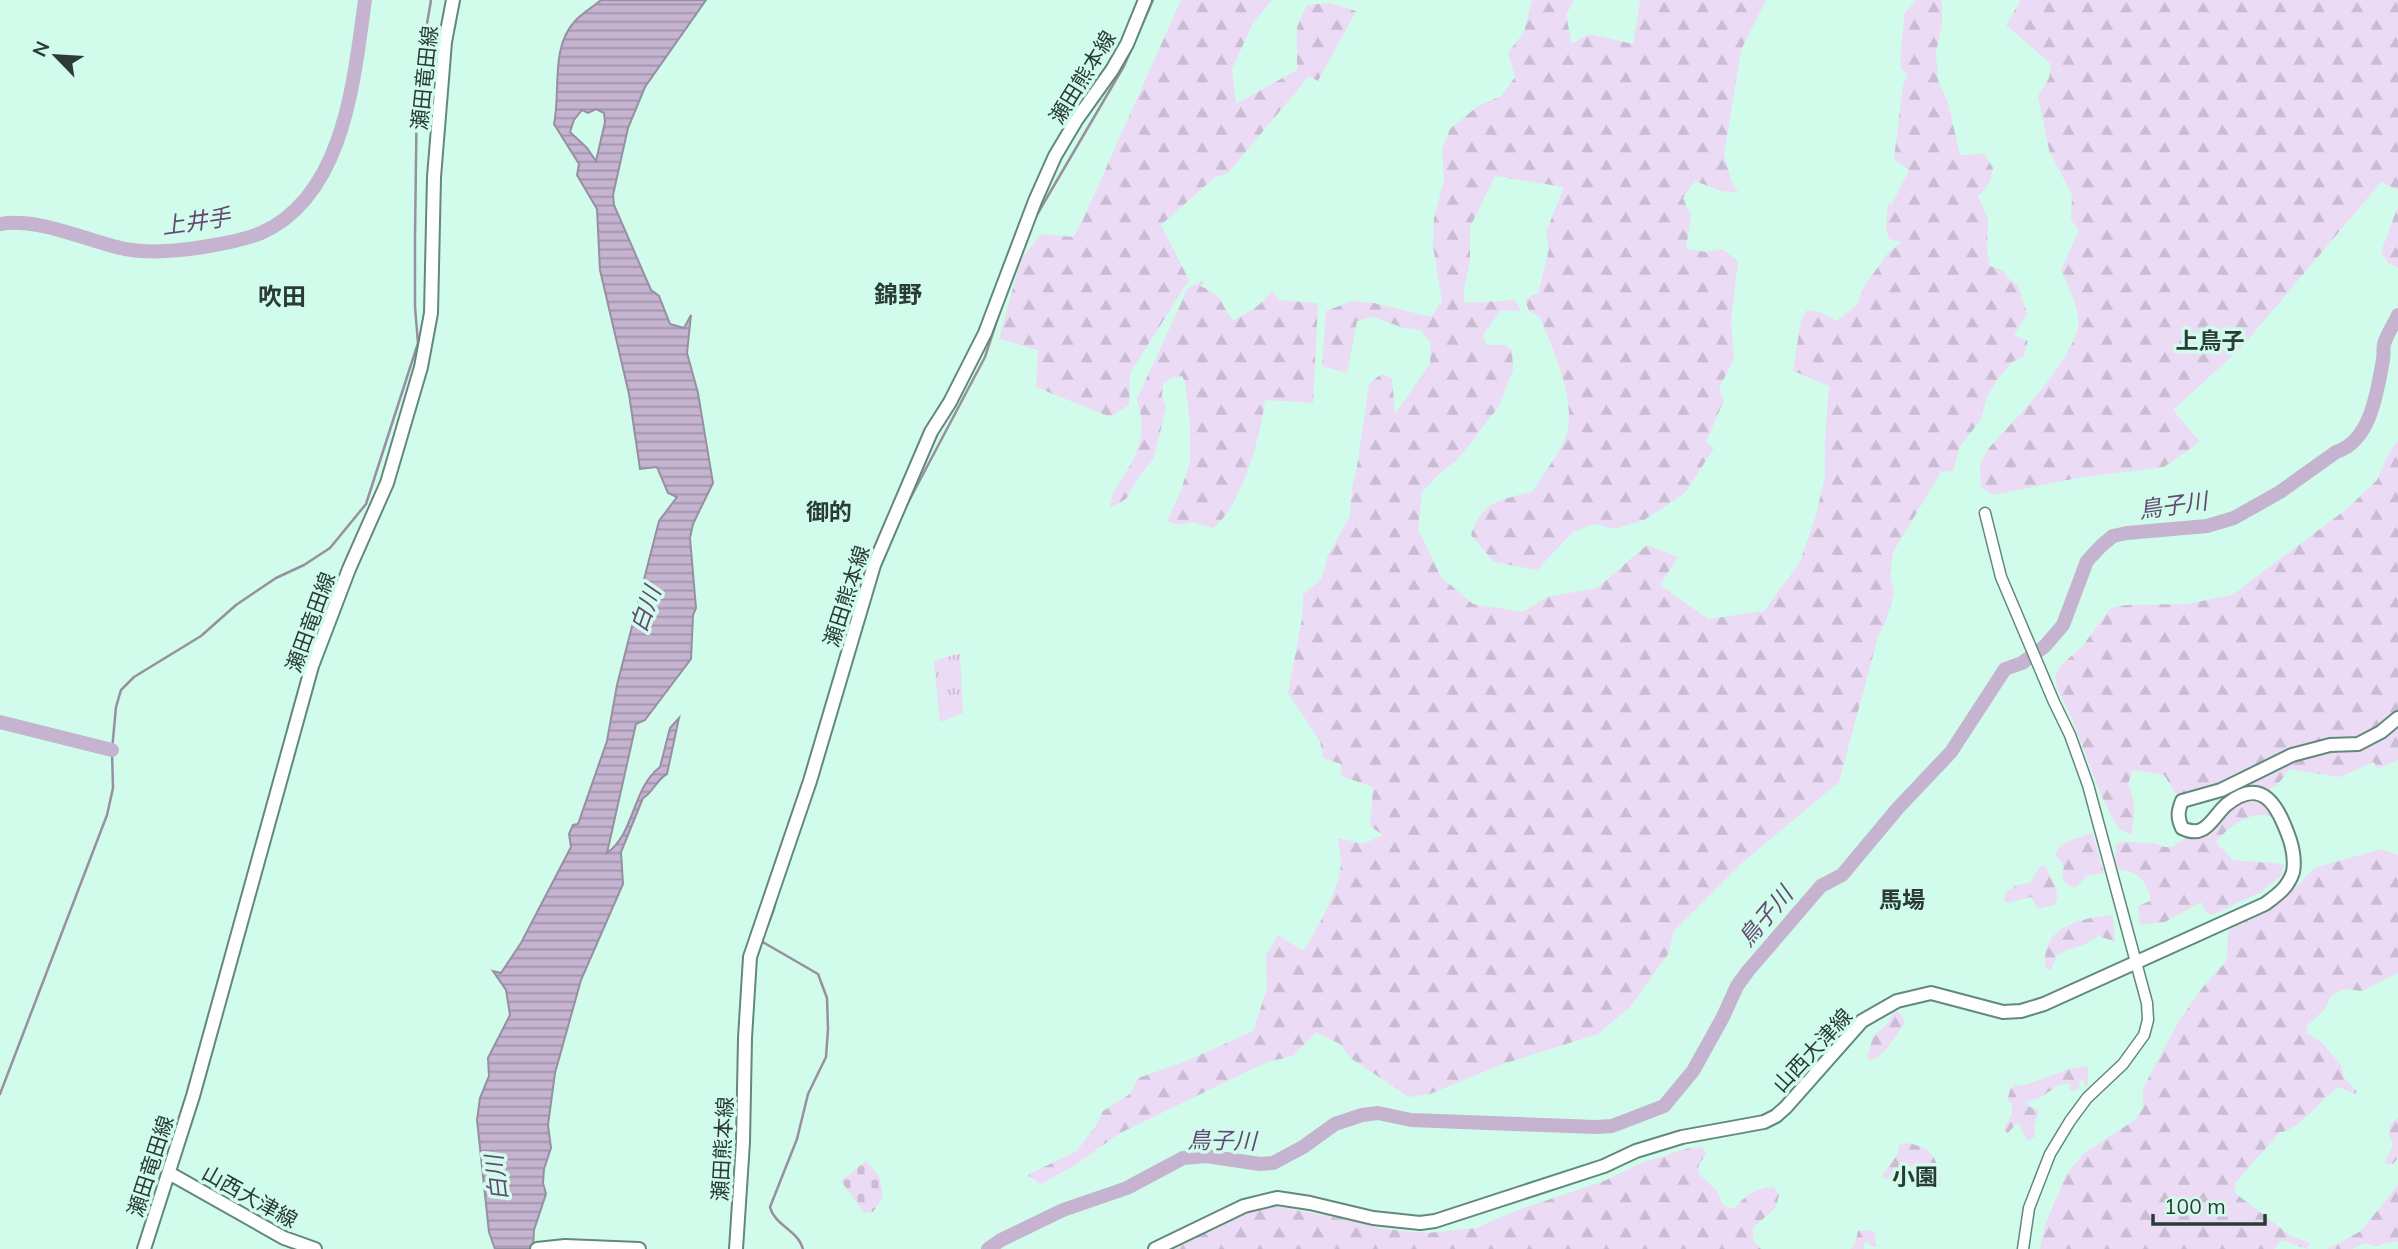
<svg xmlns="http://www.w3.org/2000/svg" width="2398" height="1249" font-family="Mulish,'Noto Sans JP',sans-serif">
  <style>
    .grass { fill: url(#grass-tufts) }
    .forest { fill: url(#forest-firs) }
    .cemetery { fill: url(#cemetery-stones) }
    .water { fill: url(#water-rules); stroke: #978fa2; stroke-width: 2; fill-rule: evenodd }
    .lines { fill: none; stroke-linecap: round; stroke-linejoin: round }
    .stream { stroke: #978fa2; stroke-width: 2.5 }
    .river { stroke: #c5b3d0; stroke-width: 14 }
    .minor-casing { stroke: #62897b; stroke-width: 13 }
    .major-casing { stroke: #62897b; stroke-width: 16 }
    .minor { stroke: #fff; stroke-width: 10 }
    .major { stroke: #fff; stroke-width: 12 }
    .labels { text-anchor: middle; dominant-baseline: central; stroke-width: 7; stroke-linejoin: round; paint-order: stroke }
    .street-label { font-size: 21px; fill: #2b3c36; stroke: #d1fcec }
    .water-label { font-size: 23px; font-style: italic; fill: #634873; stroke: #d1fcec }
    .neighbourhood-label { font-size: 23px; font-weight: bold; fill: #2b3c36; stroke: #d1fcec }
    .quarter-label { font-size: 24px; font-weight: bold; fill: #2b3c36; stroke: #d1fcec }
  </style>
  <defs>
    <pattern id="grass-tufts" width="24" height="20" patternUnits="userSpaceOnUse" patternTransform="scale(1.75)"><rect width="24" height="20" fill="#ebdbf5"/><path d="M3 7l-1-3M5 7V3M7 7l1-3M15 17l-1-3M17 17v-4M19 17l1-3" fill="none" stroke="#cabdd3"/></pattern>
    <pattern id="forest-firs" width="22" height="20" patternUnits="userSpaceOnUse" patternTransform="scale(1.75)"><rect width="22" height="20" fill="#ebdbf5"/><path d="M5 1l3.5 6h-7zM16 11l3.5 6h-7z" fill="#cabdd3"/></pattern>
    <pattern id="cemetery-stones" width="16" height="16" patternUnits="userSpaceOnUse" patternTransform="scale(1.75)"><rect width="16" height="16" fill="#ebdbf5"/><path d="M2 7V4a2 2 0 0 1 4 0v3zM10 15v-3a2 2 0 0 1 4 0v3z" fill="#cabdd3"/></pattern>
    <pattern id="water-rules" width="6" height="5" patternUnits="userSpaceOnUse" patternTransform="scale(1.75)"><rect width="6" height="5" fill="#c5b3d0"/><path d="M0 2.5h6" fill="none" stroke="#a093aa"/></pattern>
  </defs>
  <rect width="100%" height="100%" fill="#d1fcec"/>
  <path class="grass" d="M960 653 963 713 940 722 934 661Z"/>
  <path class="forest" d="M1181 0H1272L1253 23 1232 69 1236 104 1297 70V27L1307 5 1330 3 1356 11 1318 81 1309 76 1228 173 1214 178 1161 225 1189 280 1130 373 1129 405 1110 417 1036 387 1038 350 999 339 1021 259 1041 234 1073 237 1082 222Z
    M1532 0H1574L1566 15 1572 44 1589 34 1633 44 1640 0H1766L1741 50 1724 155 1733 185 1739 193 1721 191 1695 181 1683 198 1691 216 1686 249 1706 252 1722 249 1738 261 1731 321 1734 358 1719 389 1724 400 1706 442 1714 448 1685 493 1644 520 1615 529 1594 524 1573 532 1537 570 1494 562 1471 535C1483 499 1501 501 1533 491 1543 474 1557 457 1565 439 1579 403 1553 351 1540 317L1529 311 1525 300 1532 295 1538 294 1549 249 1546 232 1564 187 1495 176 1470 227V261L1464 289V303L1515 300 1521 311 1501 310 1483 335 1486 345H1505L1512 350 1513 370 1499 406 1458 459 1441 472 1422 492 1418 529 1441 577 1473 604 1523 612 1547 597 1597 588 1647 545 1678 557 1660 585 1708 619 1764 611 1800 562 1816 515 1825 476V439L1829 386 1793 371 1801 320 1807 310 1820 312 1836 321 1857 305 1863 288 1888 253 1902 242 1889 239 1886 227 1888 204H1892L1909 170 1894 159 1903 84 1908 74 1901 69C1899 50 1904 33 1904 14L1916 0H1942V24L1936 53 1938 80 1948 103 1960 155 1984 154 1993 168 1989 184 1978 196 1988 219 1987 248 1990 266 2004 271 2008 278 2018 285 2027 313 2014 335 2028 341 2023 357 2012 362 1996 381 1987 397 1981 419 1960 447 1953 471 1941 472 1893 552 1890 574 1894 593 1887 618 1878 637 1839 782 1743 862 1674 931 1668 954 1629 1008 1598 1034 1503 1064 1430 1094 1409 1097 1352 1059 1340 1044 1316 1032 1293 1056 1267 1062 1120 1133 1075 1165 1041 1184 1027 1175 1077 1151 1097 1124 1103 1111 1130 1094 1138 1078 1187 1061 1253 1031 1267 989 1266 955 1278 935 1303 951C1317 930 1342 885 1341 860 1341 853 1338 846 1338 838L1363 844 1383 835 1370 826 1373 787 1341 776V764L1323 758 1320 741 1288 693 1303 613V595L1322 578 1328 555 1350 516 1352 488 1357 467 1369 384 1381 374 1392 378 1395 414 1430 364 1431 344 1421 330 1404 328 1373 317 1357 321 1347 373 1322 366 1326 311 1352 301 1374 303 1431 317 1442 301 1433 246 1434 218 1444 180 1442 149 1450 129 1478 106 1501 96 1515 77 1508 53 1524 32Z
    M2021 0H2398V190L2381 182 2242 347 2173 410 2200 442 2164 467 2077 478 1993 495 1981 487 1980 463 1989 448C2016 418 2070 365 2078 326 2081 310 2067 284 2061 270L2079 230 2071 220 2072 195 2049 150 2038 96 2049 78 2051 64 2006 25Z
    M2398 206V268L2388 263 2381 252Z
    M1204 280 1200 286C1226 297 1219 304 1233 320 1247 315 1263 303 1272 291L1279 300 1318 303 1313 403 1265 400C1261 435 1242 506 1213 528L1191 522 1179 525 1167 521 1180 493 1190 462V423L1185 382 1182 376 1171 378 1163 384 1162 396 1166 409 1153 460 1140 475 1126 499 1110 508C1112 490 1119 483 1128 469 1143 446 1145 424 1137 399L1188 288Z
    M2398 441V712L2374 732 2353 740 2319 744 2208 796 2180 800 2164 775 2133 770 2128 784C2136 802 2135 816 2131 835L2118 828 2104 802 2071 717 2058 690 2055 676 2062 664 2081 648 2111 608 2126 605 2187 604 2232 595 2348 508 2377 480 2390 451Z
    M2398 721V760L2377 769 2374 762 2340 777 2289 769C2277 788 2269 795 2246 788V784L2294 757 2359 746Z
    M2261 797 2276 815 2271 817C2253 808 2227 828 2216 842L2233 860 2284 864 2281 876 2261 892 2212 915 2206 912 2201 902 2165 922 2140 925 2138 906 2150 901C2151 885 2135 868 2119 870L2115 861 2116 844 2121 842 2155 843 2164 847H2172L2189 836 2201 839 2226 816 2237 802Z
    M2092 832 2104 873 2087 876 2075 888C2062 884 2061 878 2064 866L2055 854C2064 838 2077 840 2092 832Z
    M2381 849 2398 855V973L2362 991 2344 989 2332 995 2324 1010 2307 1026V1033L2321 1042 2341 1065 2344 1078 2357 1091 2355 1094 2339 1087C2321 1098 2299 1131 2280 1132L2235 1183V1193L2291 1236 2310 1243 2307 1249 2282 1240 2274 1249H2040L2045 1225 2066 1175 2083 1154 2135 1120 2143 1108V1088L2179 1021 2203 987 2227 960 2228 932 2238 923 2297 886 2314 868Z
    M2045 865C2050 878 2062 892 2055 905L2037 909 2035 902 2031 897 2007 903 2004 900 2005 893 2017 885 2030 883 2040 867Z
    M2113 915 2115 942 2099 936 2084 945 2066 950 2057 955 2051 970 2046 969C2038 927 2081 918 2113 915Z
    M1894 1010 1902 1015 1905 1023 1886 1050 1871 1061 1867 1057 1873 1037 1888 1023Z
    M2088 1066V1084L2085 1088 2084 1080 2080 1081 2079 1088 2073 1092 2069 1089 2070 1083 2059 1085 2041 1097 2026 1102 2030 1107 2039 1110 2034 1127 2035 1137 2027 1141 2018 1122 2007 1134 2004 1129 2012 1114V1104L2007 1100 2010 1090 2015 1084 2022 1086 2072 1068Z
    M2398 1118V1158L2393 1164H2388L2385 1161 2393 1146 2389 1134 2391 1123Z
    M1905 1143C1934 1147 1937 1158 1942 1185L1934 1183 1923 1170 1906 1165 1887 1180 1882 1176 1897 1155 1899 1145Z
    M1702 1147 1706 1154 1699 1164 1698 1173 1716 1190 1724 1206 1734 1209C1746 1195 1755 1188 1774 1187L1779 1195 1776 1207 1753 1228V1241L1761 1249H1175L1216 1223 1248 1208 1269 1205 1339 1218 1384 1229 1427 1233 1476 1228 1518 1210 1604 1181 1641 1163 1689 1148Z
    M2398 1185V1241L2374 1246 2365 1243 2352 1249H2327L2361 1231Z
    M1865 1230 1875 1232 1876 1246 1872 1247 1867 1242 1863 1244 1864 1249H1850L1855 1244 1858 1231Z"/>
  <path class="cemetery" d="M866 1161 879 1176 883 1197 873 1212 864 1213 841 1181Z"/>
  <path class="water" d="M601 0H706L645 87 628 128 613 195 614 205 651 290 659 296 670 324 684 328 691 315 687 353 698 393 713 483 693 524 690 538 696 608 693 615 691 659 645 720 636 724 607 853C635 833 632 788 660 767L670 728 679 718 667 774C656 780 653 793 643 798L621 852 623 884 581 980 555 1073 548 1125 551 1148 544 1169 543 1183 546 1194 534 1230 533 1249H495L489 1232 477 1120 480 1098 489 1076 488 1058 510 1015 506 990 493 971 501 973 521 943 571 847 569 834 573 825 578 824 607 741 617 685 659 521 677 497 668 493 657 467 640 469 629 394 600 270 597 209 577 175 579 164 554 124C561 91 550 48 575 21 582 13 593 7 601 0ZM596 109 604 113 605 122 596 161 587 148 570 132 574 120 582 110 588 113Z"/>
  <g class="lines">
    <path class="stream" d="M1035 218 1124 66 1153 0
      M902 514 985 357 1004 299
      M765 932 774 909 776 898
      M761 941 818 974 827 998 828 1029 826 1057 808 1094 797 1139 770 1207C775 1226 798 1230 803 1249
      M0 1094 107 815 113 788 112 750 116 707 121 690 134 677 201 636 236 605 276 578 304 565 330 548 366 504 418 343 415 307V237L417 83 431 0"/>
    <path class="river" d="M0 224C38 217 87 241 125 249 153 254 181 251 209 246 227 243 244 240 261 233 345 196 354 78 365 0
      M0 722 112 750
      M988 1249 1001 1240 1063 1210 1127 1188 1183 1158 1206 1156 1260 1164 1273 1163 1303 1147 1335 1124 1362 1115 1378 1113 1411 1120 1595 1127 1612 1126 1664 1106 1693 1071 1723 1017 1737 986 1748 971 1821 886 1842 875 1898 808 1951 752 2005 669 2022 663 2045 646 2063 625 2087 561 2101 546 2113 536 2127 533 2207 526 2234 518 2280 492 2336 452C2371 441 2377 392 2383 360 2384 355 2383 349 2384 344 2387 334 2394 324 2398 315"/>
    <defs>
      <path id="minor" d="M1985 513 2001 577 2054 702 2070 735 2088 785 2147 1003 2148 1020 2144 1035 2123 1064 2087 1098 2070 1121 2050 1154 2029 1208 2023 1249"/>
      <path id="major" d="M169 1173 284 1238 315 1249
        M144 1249 193 1096 312 666 349 569 387 483 421 367 431 313 434 177 445 42 453 0
        M537 1249 565 1246 639 1249
        M736 1249 743 1142 745 1038 750 957 810 781 874 565 931 432 950 402 985 333 1035 201 1055 156 1077 119 1112 70 1127 44 1145 0
        M1155 1249 1244 1206 1277 1198 1310 1203 1373 1218 1420 1223 1435 1221 1604 1166 1636 1151 1682 1137 1764 1122 1776 1116 1786 1107 1862 1021 1897 1001 1931 993 2003 1012 2021 1011 2044 1004 2265 904C2277 895 2288 888 2293 872 2295 862 2293 850 2290 840 2279 809 2264 774 2226 805 2218 812 2212 824 2203 829 2196 833 2188 831 2182 828 2177 817 2178 811 2182 801L2221 790 2292 755 2330 745 2358 744 2381 732 2398 718"/>
    </defs>
    <use href="#minor" class="minor-casing"/>
    <use href="#major" class="major-casing"/>
    <use href="#minor" class="minor"/>
    <use href="#major" class="major"/>
  </g>
  <g class="labels">
    <g class="street-label">
      <text transform="translate(1082 77) rotate(-58)">瀬田熊本線</text>
      <text transform="translate(424 78) rotate(-84)">瀬田竜田線</text>
      <text transform="translate(846 596) rotate(-72)">瀬田熊本線</text>
      <text transform="translate(310 622) rotate(-70)">瀬田竜田線</text>
      <text transform="translate(1812 1050) rotate(-47)">山西大津線</text>
      <text transform="translate(722 1149) rotate(-87)">瀬田熊本線</text>
      <text transform="translate(150 1166) rotate(-72)">瀬田竜田線</text>
      <text transform="translate(250 1196) rotate(29)">山西大津線</text>
    </g>
    <g class="water-label">
      <text transform="translate(196 221) rotate(-8)">上井手</text>
      <text transform="translate(2173 505) rotate(-8)">鳥子川</text>
      <text transform="translate(645 609) rotate(-70)">白川</text>
      <text transform="translate(1765 916) rotate(-50)">鳥子川</text>
      <text transform="translate(1222 1140) rotate(1)">鳥子川</text>
      <text transform="translate(496 1178) rotate(-97)">白川</text>
    </g>
    <g class="neighbourhood-label">
      <text x="2210" y="340">上鳥子</text>
      <text x="829" y="511">御的</text>
      <text x="1902" y="899">馬場</text>
      <text x="1915" y="1176">小園</text>
    </g>
    <g class="quarter-label">
      <text x="898" y="294">錦野</text>
      <text x="282" y="296">吹田</text>
    </g>
  </g>
  <g transform="translate(56 56) rotate(295)" stroke="#d1fcec" stroke-width="5" paint-order="stroke">
  <path d="M0-5L12 26L0 18L-12 26Z" fill="#2b3c36"/>
  <text y="-10" font-size="19" font-weight="bold" text-anchor="middle" fill="#2b3c36">N</text>
  </g>
  <path d="M2153 1214v10h112v-10" fill="none" stroke="#2b3c36" stroke-width="3.5"/>
  <text x="2164" y="1214" font-size="21" fill="#2b3c36" stroke="#d1fcec" stroke-width="5" paint-order="stroke">100 m</text>
</svg>
